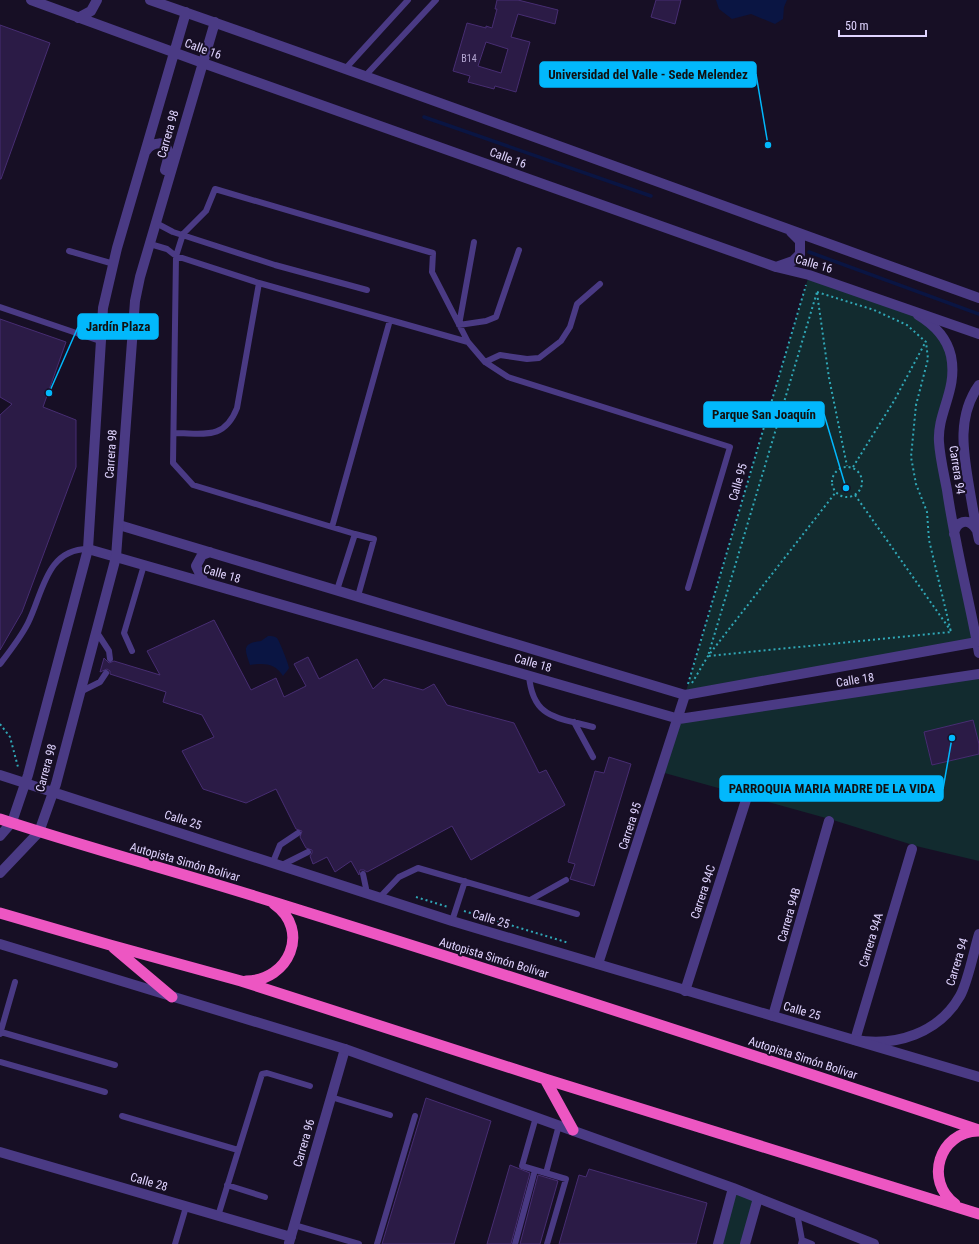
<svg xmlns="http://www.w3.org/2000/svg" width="979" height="1244" font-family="'Roboto Condensed',sans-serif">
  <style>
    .green { fill: #122b2f }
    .water { fill: #0a1543 }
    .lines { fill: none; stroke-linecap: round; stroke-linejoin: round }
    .stream { stroke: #0a1543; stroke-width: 3.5 }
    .building { fill: #2b1b46; stroke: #472d72; fill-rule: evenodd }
    .path { stroke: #30a7b6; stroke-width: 2; stroke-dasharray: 2 3; stroke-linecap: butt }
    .service { stroke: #4a3a84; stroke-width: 6 }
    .minor { stroke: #4a3a84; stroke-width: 10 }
    .tertiary { stroke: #4a3a84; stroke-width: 10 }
    .trunk { stroke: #ed56c2; stroke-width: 11 }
    .labels { text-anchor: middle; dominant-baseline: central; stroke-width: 4; stroke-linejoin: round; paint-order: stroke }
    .number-label { font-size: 10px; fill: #b3a6d1 }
    .street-label { font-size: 12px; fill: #e0d4ff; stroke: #170f25 }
    .leader { fill: none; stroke: #02b8fc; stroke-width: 1.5 }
    .callout-dot { fill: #02b8fc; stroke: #170f25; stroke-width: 1.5 }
    .callout { fill: #02b8fc; stroke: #02b8fc; stroke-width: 1.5 }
    .callout-label { font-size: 13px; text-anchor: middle; font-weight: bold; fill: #111 }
  </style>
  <rect width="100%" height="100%" fill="#170f25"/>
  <path class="green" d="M809 275 925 319 951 354 939 441 977 642 685 695Z
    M979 674V744L973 721 924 732 932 765 979 754V861L916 846 833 820 661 772 679 719Z
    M733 1188 758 1198 745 1244H718Z"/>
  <path class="water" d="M716 0H787L784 7 783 19 775 24 751 14 732 19 719 9Z
    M268 636C271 636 274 636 277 638 279 640 289 665 289 668 288 670 285 673 283 676 275 663 264 663 250 665 245 650 241 643 261 641Z"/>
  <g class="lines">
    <path class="stream" d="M424 117 651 196
      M809 252 979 314"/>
  </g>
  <path class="building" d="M497 0H518L558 10 555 24 518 14 511 37 530 42 516 92 495 86 494 89 468 82 470 76 453 71 467 23 486 28V26L492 28 497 9H495ZM486 42 508 49 501 73 478 66Z
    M656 0H681L675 24 651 17Z
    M0 25 50 43 1 179H0Z
    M0 319 66 342 43 407 76 420V467L22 612 0 650V415L12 404 0 397Z
    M214 620 251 690 276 678 284 697 306 686 294 664 308 657 319 679 357 659 373 689 384 679 423 690 434 684 447 705 514 723 539 773 546 770 565 805 471 860 452 826 367 872 364 870H360L359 875 351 861 335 872 327 857 313 864 310 856 312 853V850L306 848 300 837 302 831 296 829 276 789 246 803 203 789 182 751 214 737 202 715 163 702 166 692 110 674V671L107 669 100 672 104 658 109 663 114 661 160 675 147 651Z
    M973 720 979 744V754L932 765 924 732Z
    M609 757 631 764 594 886 570 879 575 864 568 862 595 771 604 773Z
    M426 1098 491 1121 454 1244H382Z
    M510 1165 530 1173 511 1244H487Z
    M589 1169 707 1203 696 1244H559L579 1175 586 1177Z
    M538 1175 558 1181 540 1244H520Z"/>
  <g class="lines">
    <path class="path" d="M817 292 874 310 907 325 926 342 928 359 916 405 911 457 916 484 927 512 929 540 951 632 708 656Z
      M817 293 829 378 847 466
      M832 482a15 15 0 1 1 30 0a15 15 0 1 1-30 0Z
      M853 467 894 401 925 343
      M855 495 951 631
      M692 683 708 656 836 492
      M688 684 806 285
      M0 724 10 737 18 767
      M416 897 448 907
      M464 911 569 943"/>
    <path class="service" d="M346 68 408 0
      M366 75 436 0
      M156 223 173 232 275 265 367 290
      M474 242 459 325 486 321 496 317 519 250
      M150 244 167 249 176 256 259 283 468 342
      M69 251 114 264
      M0 307 100 341
      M485 362 500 355 527 359 539 358 561 341 570 327 577 304 600 284
      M174 433C203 433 224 441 237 408L259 283
      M332 527 390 320
      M355 534 374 539 358 596
      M337 590 355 534 193 485 173 463 176 256 183 234 206 211 215 189 433 253 432 272 468 342 485 362 508 377 730 447 688 588
      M96 631 109 651 110 659
      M132 651 124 633 144 565
      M0 664C10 651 21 637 28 623 43 593 46 549 88 549
      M529 676C533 719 557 717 593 727
      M80 692 100 682 106 673
      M574 722 593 757
      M273 862 280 845 298 833
      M282 865 308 852
      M363 874 367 893
      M380 897 399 877 418 868 577 914
      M530 900 566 880
      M452 921 465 881
      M1 1032 115 1065
      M0 1034 15 982
      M0 1062 105 1092
      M331 1097 390 1115
      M122 1116 238 1150
      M536 1117 522 1166 566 1179 547 1244
      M546 1173 559 1125
      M227 1185 265 1197
      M797 1213 802 1240 801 1244
      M218 1216 262 1074 267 1073 310 1086
      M294 1225 359 1244
      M802 1240 812 1244
      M175 1244 186 1207
      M377 1244 415 1116
      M515 1244 535 1170"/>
    <path class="minor" d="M918 315C933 324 947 338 951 356 958 390 937 412 939 442 940 458 944 474 947 490 955 545 969 599 979 653
      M979 385C957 416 963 451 969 486 972 504 975 522 979 540
      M119 525 685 695 977 642
      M954 534C956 521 968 517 976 529
      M88 549 679 719 979 674
      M204 582 196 566 202 555 210 552
      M912 849 855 1040C896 1047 939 1033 960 996 968 982 974 950 979 934
      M598 964 685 695
      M685 991 746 800
      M773 1016 829 821
      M0 1152 291 1237
      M289 1243 345 1049"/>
    <path class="tertiary" d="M31 0 203 63 776 267 809 275 979 334
      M150 0C427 96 702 199 979 298
      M78 18 91 11 97 0
      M146 151C152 142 167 139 168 153 169 158 166 165 165 170
      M776 267 793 261 800 254V241L791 232
      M0 775 452 921 979 1077
      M0 836 12 822 28 775 88 549 103 308 117 248 186 12
      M0 873 39 832 56 784 116 557 135 301 140 277 215 22
      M0 944 345 1049 733 1188 874 1244
      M718 1244 733 1188
      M745 1244 758 1198"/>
    <path class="trunk" d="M0 819C88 848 178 872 267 900 505 974 742 1051 979 1130
      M0 913 110 945 241 981 545 1079 979 1214
      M114 948 172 997
      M246 981C289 981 311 930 274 904
      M545 1079 573 1130
      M955 1204C924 1181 939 1132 978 1131"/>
  </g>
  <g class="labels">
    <g class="number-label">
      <text x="469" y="58">B14</text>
    </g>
    <g class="street-label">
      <text transform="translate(203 49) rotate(20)">Calle 16</text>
      <text transform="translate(168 134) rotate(-74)">Carrera 98</text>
      <text transform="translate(508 158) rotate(20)">Calle 16</text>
      <text transform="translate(814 264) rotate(16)">Calle 16</text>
      <text transform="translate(111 454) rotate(-86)">Carrera 98</text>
      <text transform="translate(957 470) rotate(81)">Carrera 94</text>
      <text transform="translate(738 482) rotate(-74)">Calle 95</text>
      <text transform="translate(222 574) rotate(16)">Calle 18</text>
      <text transform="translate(533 663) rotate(16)">Calle 18</text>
      <text transform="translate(855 680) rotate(-9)">Calle 18</text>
      <text transform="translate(46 768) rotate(-75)">Carrera 98</text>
      <text transform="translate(183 820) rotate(18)">Calle 25</text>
      <text transform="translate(630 826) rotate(-72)">Carrera 95</text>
      <text transform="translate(185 862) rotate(16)">Autopista Simón Bolívar</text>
      <text transform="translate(703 892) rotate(-72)">Carrera 94C</text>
      <text transform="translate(789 915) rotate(-74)">Carrera 94B</text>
      <text transform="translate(491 919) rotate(17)">Calle 25</text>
      <text transform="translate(871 940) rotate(-73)">Carrera 94A</text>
      <text transform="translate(494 958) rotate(17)">Autopista Simón Bolívar</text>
      <text transform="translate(957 962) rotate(-73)">Carrera 94</text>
      <text transform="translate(802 1011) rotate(16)">Calle 25</text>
      <text transform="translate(803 1058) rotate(18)">Autopista Simón Bolívar</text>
      <text transform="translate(304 1143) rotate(-74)">Carrera 96</text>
      <text transform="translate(149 1182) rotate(16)">Calle 28</text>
    </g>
  </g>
  <path class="leader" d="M768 145L756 74M49 393L78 327M846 488L824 414M952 738L943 789"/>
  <g class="callout-dot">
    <circle cx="768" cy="145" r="4"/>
    <circle cx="49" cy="393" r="4"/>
    <circle cx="846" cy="488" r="4"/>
    <circle cx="952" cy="738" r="4"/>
  </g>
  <g class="callout">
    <rect x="540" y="62" width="216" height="25" rx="4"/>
    <rect x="78" y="314" width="80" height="25" rx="4"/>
    <rect x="704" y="402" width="120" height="25" rx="4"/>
    <rect x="720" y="776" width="223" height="25" rx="4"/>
  </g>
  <g class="callout-label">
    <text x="648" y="79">Universidad del Valle - Sede Melendez</text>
    <text x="118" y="331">Jardín Plaza</text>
    <text x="764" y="419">Parque San Joaquín</text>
    <text x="832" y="793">PARROQUIA MARIA MADRE DE LA VIDA</text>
  </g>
  <path d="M839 30v6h87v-6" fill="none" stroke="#e0d4ff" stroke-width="2"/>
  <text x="845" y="30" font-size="12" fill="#e0d4ff" stroke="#170f25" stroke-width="3" paint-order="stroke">50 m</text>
</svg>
